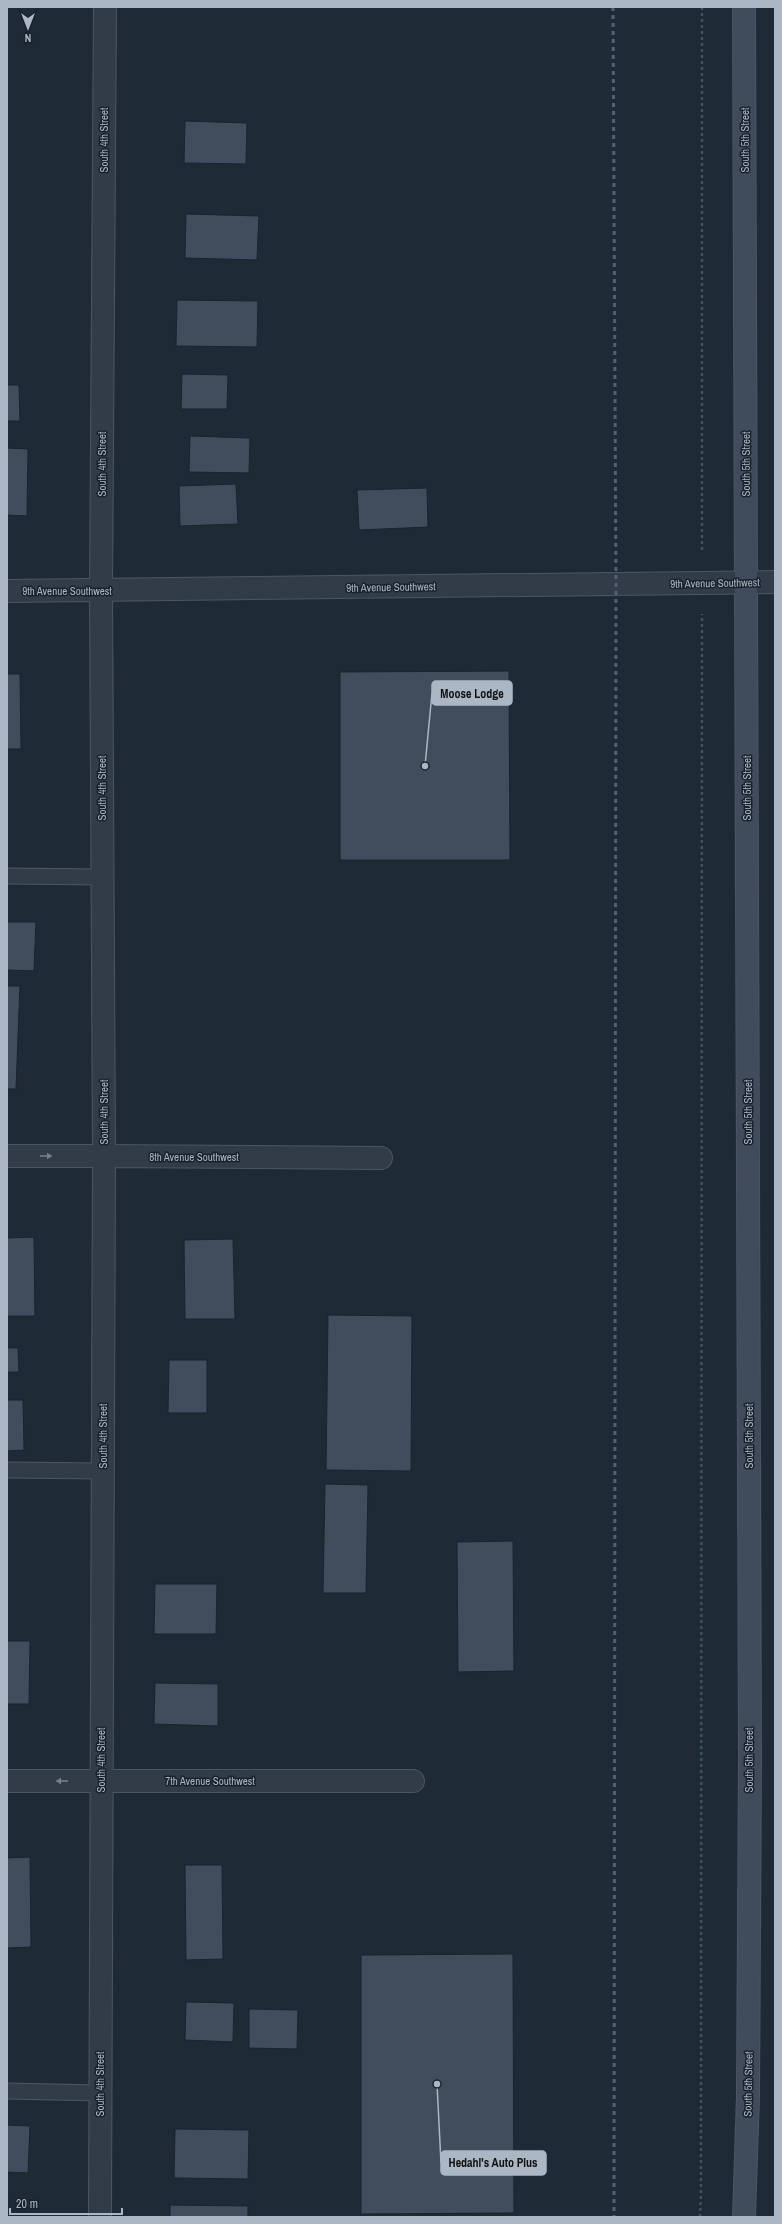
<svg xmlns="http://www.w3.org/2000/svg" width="782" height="2224" font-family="'Archivo Narrow',sans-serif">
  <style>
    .building { fill: #3f4d5d; stroke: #1a232e }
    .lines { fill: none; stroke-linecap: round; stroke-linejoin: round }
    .service-casing { stroke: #4d5763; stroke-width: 17 }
    .minor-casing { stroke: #4d5763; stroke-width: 24 }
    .tertiary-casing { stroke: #4d5763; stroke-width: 24 }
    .secondary-casing { stroke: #4d5763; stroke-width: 24 }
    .path { stroke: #3e5456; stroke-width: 2.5; stroke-dasharray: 3 3; stroke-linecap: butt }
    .service { stroke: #323c48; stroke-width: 15 }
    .minor { stroke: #323c48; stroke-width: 22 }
    .tertiary { stroke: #323c48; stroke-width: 22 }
    .secondary { stroke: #404b5b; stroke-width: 22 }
    .rail { stroke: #54606f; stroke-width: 3; stroke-dasharray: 4 4; stroke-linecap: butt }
    .oneway { fill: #75808d }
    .labels { text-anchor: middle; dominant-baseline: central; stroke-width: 3; stroke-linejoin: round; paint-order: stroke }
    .street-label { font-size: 11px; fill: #acb7c5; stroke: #18212c }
    .leader { fill: none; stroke: #acb7c5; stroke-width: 1.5 }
    .callout-dot { fill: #acb7c5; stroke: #18212c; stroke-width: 1.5 }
    .callout { fill: #acb7c5; stroke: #acb7c5; stroke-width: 1.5 }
    .callout-label { font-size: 12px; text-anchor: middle; font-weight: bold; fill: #111 }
  </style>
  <rect width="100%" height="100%" fill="#1f2a37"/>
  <path class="building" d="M185 121 247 123 246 164 184 163Z
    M186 214 259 216 257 260 185 258Z
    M177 300 258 301 257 347 176 346Z
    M182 374 228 375 227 409H181Z
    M7 385H19L20 421H7Z
    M190 436 250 438 249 473 189 472Z
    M7 448 28 449 27 516 7 515Z
    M236 484 238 524 180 526 179 486Z
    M427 488 428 527 359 530 357 490Z
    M509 671 510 860H340V672Z
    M7 674H20L21 749H7Z
    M7 922H36L34 971 7 970Z
    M7 986H20L16 1089H7Z
    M34 1237 35 1316H7V1238Z
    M233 1239 235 1319H185L184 1240Z
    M328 1315 412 1316 411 1471 326 1470Z
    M7 1348H18L19 1372H7Z
    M169 1360H207V1413H168Z
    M7 1400H23L24 1450 7 1451Z
    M325 1484 368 1485 366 1593H323Z
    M513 1541 514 1671 458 1672 457 1542Z
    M155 1584H217L216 1634H154Z
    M7 1641H30L29 1704H7Z
    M155 1683 218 1684V1726L154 1724Z
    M30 1857 31 1947 7 1948V1858Z
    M185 1865H222L223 1959 186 1960Z
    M513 1954 514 2213 361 2214V1955Z
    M186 2002 234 2003 233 2042 185 2040Z
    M249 2009 298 2010 297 2049 249 2048Z
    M7 2125 30 2126 28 2173 7 2172Z
    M175 2129 249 2130 248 2179 174 2178Z
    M170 2205 248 2206V2217H170Z"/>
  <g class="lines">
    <defs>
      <path id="service" d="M7 876 102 877
        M7 1470 103 1471
        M7 2091 100 2093"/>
      <path id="minor" d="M101 591 105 7
        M7 1781H413
        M100 2217 104 1156 381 1158"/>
      <path id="tertiary" d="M7 591 775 582
        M7 1156H104L101 591"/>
      <path id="secondary" d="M744 2217 748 2096 750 1759 744 7"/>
    </defs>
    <use href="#service" class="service-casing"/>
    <use href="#minor" class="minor-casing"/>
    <use href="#tertiary" class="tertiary-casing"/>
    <use href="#secondary" class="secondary-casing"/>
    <path class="path" d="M702 7V553
      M700 2217 701 2193 702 614"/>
    <use href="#service" class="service"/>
    <use href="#minor" class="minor"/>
    <use href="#tertiary" class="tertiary"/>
    <use href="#secondary" class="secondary"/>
    <path class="rail" d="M613 7 616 585 614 2217"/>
  </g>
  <defs><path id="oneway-solid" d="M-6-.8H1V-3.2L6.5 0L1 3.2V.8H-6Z"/></defs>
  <g class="oneway">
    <use href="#oneway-solid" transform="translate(46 1156)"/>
    <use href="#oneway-solid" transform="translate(62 1781) rotate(-180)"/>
  </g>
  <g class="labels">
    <g class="street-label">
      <text transform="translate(104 140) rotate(-90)">South 4th Street</text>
      <text transform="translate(745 140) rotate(-90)">South 5th Street</text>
      <text transform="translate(102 464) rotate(-90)">South 4th Street</text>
      <text transform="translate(746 464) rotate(-90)">South 5th Street</text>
      <text transform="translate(715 583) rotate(-1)">9th Avenue Southwest</text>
      <text transform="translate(391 587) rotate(-1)">9th Avenue Southwest</text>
      <text x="67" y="591">9th Avenue Southwest</text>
      <text transform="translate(102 788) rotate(-90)">South 4th Street</text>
      <text transform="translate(747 788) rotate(-90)">South 5th Street</text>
      <text transform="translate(104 1112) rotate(-90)">South 4th Street</text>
      <text transform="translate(748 1112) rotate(-90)">South 5th Street</text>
      <text x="194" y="1157">8th Avenue Southwest</text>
      <text transform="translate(103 1436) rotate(-90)">South 4th Street</text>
      <text transform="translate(749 1436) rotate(-90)">South 5th Street</text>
      <text transform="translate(101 1760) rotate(-90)">South 4th Street</text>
      <text transform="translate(749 1760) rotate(-90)">South 5th Street</text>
      <text x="210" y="1781">7th Avenue Southwest</text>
      <text transform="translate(100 2084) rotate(-90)">South 4th Street</text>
      <text transform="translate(748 2084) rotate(-89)">South 5th Street</text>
    </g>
  </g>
  <path class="leader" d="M425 766L432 693M437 2084L441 2163"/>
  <g class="callout-dot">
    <circle cx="425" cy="766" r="4"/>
    <circle cx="437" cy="2084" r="4"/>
  </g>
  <g class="callout">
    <rect x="432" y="681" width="80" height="24" rx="4"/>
    <rect x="441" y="2151" width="105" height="24" rx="4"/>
  </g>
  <g class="callout-label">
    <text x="472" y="698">Moose Lodge</text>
    <text x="493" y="2167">Hedahl's Auto Plus</text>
  </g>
  <rect width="782" height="2224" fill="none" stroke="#acb7c5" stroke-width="16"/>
  <g transform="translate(28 28) rotate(180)" stroke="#18212c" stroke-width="3" paint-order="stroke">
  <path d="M0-3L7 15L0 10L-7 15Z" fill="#acb7c5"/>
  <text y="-6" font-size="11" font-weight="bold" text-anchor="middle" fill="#acb7c5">N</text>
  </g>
  <path d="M10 2208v6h112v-6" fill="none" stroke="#acb7c5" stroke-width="2"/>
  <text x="16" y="2208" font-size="12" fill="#acb7c5" stroke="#18212c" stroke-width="3" paint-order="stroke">20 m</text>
</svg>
